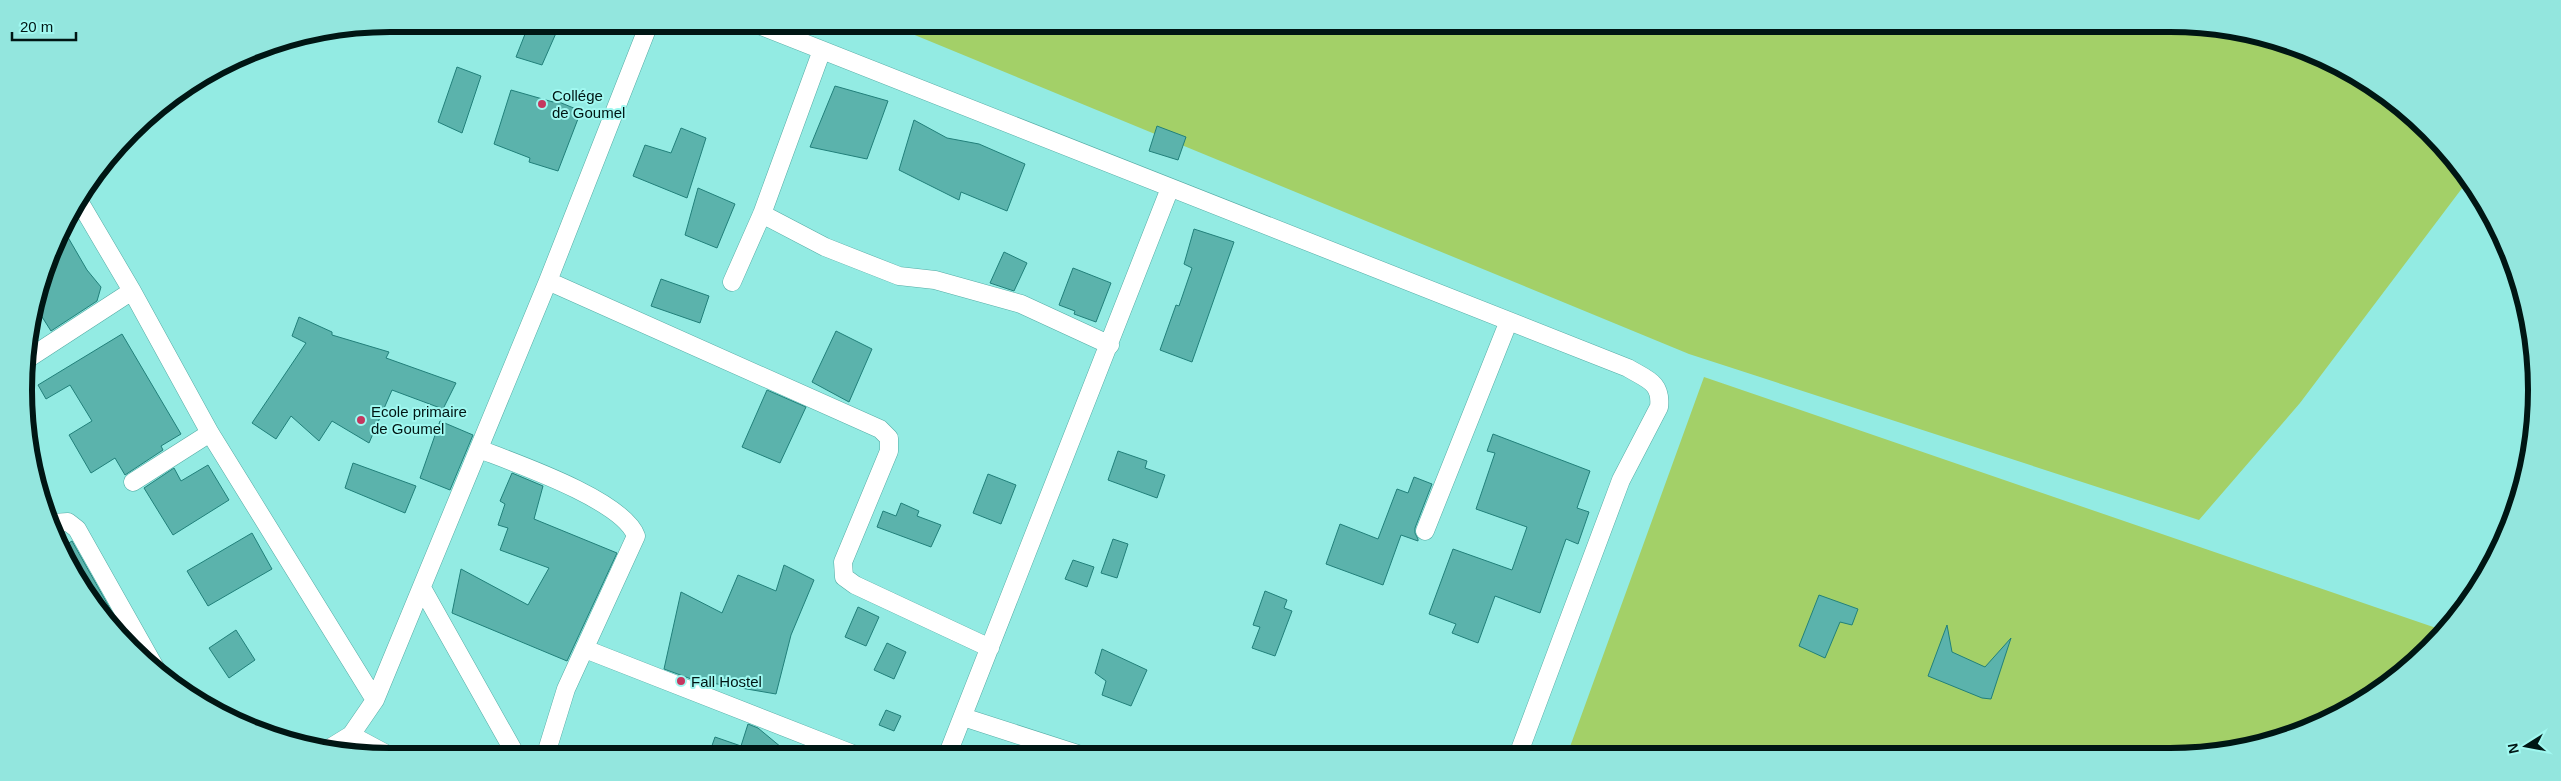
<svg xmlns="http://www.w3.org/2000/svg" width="2561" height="781" font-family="Arial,sans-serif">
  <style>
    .green { fill: #a3d068 }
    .building { fill: #5bb3ac; stroke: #21807a }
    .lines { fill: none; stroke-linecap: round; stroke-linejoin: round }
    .street-casing { stroke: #54aca5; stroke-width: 19 }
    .street { stroke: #fff; stroke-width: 18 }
    .poi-dot { fill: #c5375f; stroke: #a0f8f0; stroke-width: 2 }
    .labels { text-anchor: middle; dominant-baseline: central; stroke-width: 4; stroke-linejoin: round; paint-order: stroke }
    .poi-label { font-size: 15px; fill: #001614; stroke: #a0f8f0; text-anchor: start }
    .rim { fill: none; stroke: #001614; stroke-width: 6 }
  </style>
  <rect width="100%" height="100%" fill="#93ebe3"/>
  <path class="green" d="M888 24H2171L2242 31 2311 52 2374 86 2430 131 2469 179 2300 403 2199 520 1689 354Z
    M1704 377 2442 630 2413 666 2332 720 2218 754 1567 755Z"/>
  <path class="building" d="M529 24H560L542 65 516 57Z
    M457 67 481 76 462 133 438 122Z
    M835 86 888 101 867 159 810 147Z
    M511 90 553 102 554 100 581 111 558 171 529 162 530 158 494 144Z
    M914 120 947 138 979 144 1025 164 1007 211 961 192 959 200 899 170Z
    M1157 126 1186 137 1178 160 1149 151Z
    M681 128 706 138 687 198 633 176 645 145 671 153Z
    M698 188 735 204 717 248 685 235Z
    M62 227 87 270 101 287 97 301 51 331 37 309Z
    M1194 229 1234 242 1192 362 1160 350 1176 305 1179 306 1192 268 1184 264Z
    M1004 252 1027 263 1014 291 990 283Z
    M1073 268 1111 283 1096 322 1074 314 1075 311 1059 305Z
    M661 279 709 296 700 323 651 306Z
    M299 317 332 332V335L389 352 386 358 456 383 443 409 392 390 369 443 332 421 319 441 291 416 276 439 252 423 306 343 292 336Z
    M836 331 872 349 849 402 812 382Z
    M122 334 181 434 161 446 163 450 125 475 115 458 91 473 69 435 92 421 70 385 46 399 38 385Z
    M767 390 806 407 780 463 742 447Z
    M440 421 473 435 450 490 420 478Z
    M1493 434 1590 471 1577 508 1589 512 1578 544 1566 539 1540 613 1495 596 1478 643 1452 633 1456 624 1429 614 1453 549 1512 570 1527 527 1476 509 1495 453 1487 451Z
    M1118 451 1147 461 1145 468 1165 475 1157 498 1108 480Z
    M353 463 416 486 405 513 345 488Z
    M208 465 229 500 173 535 144 488 174 468 181 481Z
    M512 473 543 486 534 519 617 553 567 661 452 613 461 569 528 605 549 568 500 550 508 528 498 525 505 504 500 501Z
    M988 474 1016 485 1001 524 973 513Z
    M1414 477 1432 484 1415 528V533L1418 539V541L1401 535 1383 585 1326 564 1340 524 1378 539 1397 489 1408 493Z
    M901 503 919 511 917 516 941 525 931 547 877 527 883 511 896 516Z
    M252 533 272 569 208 606 187 571Z
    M1113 539 1128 544 1117 578 1101 573Z
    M72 541 121 628 116 632 86 594 64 546Z
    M1073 560 1094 567 1087 587 1065 579Z
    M784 565 814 580 791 635 776 694 694 680 664 669 681 592 722 613 738 575 776 591Z
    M1265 591 1287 600 1284 608 1292 611 1275 656 1252 648 1260 627 1253 625Z
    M1819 595 1858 609 1852 625 1840 622 1825 658 1799 646Z
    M858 607 879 617 866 646 845 637Z
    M1947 625 1952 652 1985 667 2011 638 1991 699 1982 698 1928 676Z
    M236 630 255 660 229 678 209 648Z
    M887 643 906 652 894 679 874 670Z
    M1102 649 1147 670 1131 706 1102 695 1106 681 1095 673Z
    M886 710 901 716 894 731 879 725Z
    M748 724 758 728 793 757H708L715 737 741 746Z"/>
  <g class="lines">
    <defs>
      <path id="street" d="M756 24 1628 368C1646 379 1662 382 1659 407L1621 480 1518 755
        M79 201 132 291 210 433 375 700
        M762 214 825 247 899 276 935 280 1021 304 1110 345
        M548 281 880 429 889 438V451L843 562 844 577 855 585 990 648
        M732 282 762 214 822 50
        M26 360 132 291
        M479 449C515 463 623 500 636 536L566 689 545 757
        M133 482 210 433
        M53 523 68 522 77 529 157 671
        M1425 531 1508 323
        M422 588 517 757
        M585 649 858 756
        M963 717 1084 756
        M351 735 392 757
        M325 751 351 735 375 700 548 281 649 24
        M947 756 1170 188"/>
    </defs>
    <use href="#street" class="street-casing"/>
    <use href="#street" class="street"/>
  </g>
  <g class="poi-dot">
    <circle cx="542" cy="104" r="5"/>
    <circle cx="361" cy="420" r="5"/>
    <circle cx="681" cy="681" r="5"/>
  </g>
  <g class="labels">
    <g class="poi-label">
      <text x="552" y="95">Collége<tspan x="552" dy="17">de Goumel</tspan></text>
      <text x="371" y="411">Ecole primaire<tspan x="371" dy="17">de Goumel</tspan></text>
      <text x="691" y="681">Fall Hostel</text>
    </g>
  </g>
  <path d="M0 0H2561V781H0ZM390 32H2170A358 358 0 0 1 2528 390V390A358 358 0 0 1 2170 748H390A358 358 0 0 1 32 390V390A358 358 0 0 1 390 32Z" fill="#93e6de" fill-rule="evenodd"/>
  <path class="rim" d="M390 32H2170A358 358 0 0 1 2528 390V390A358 358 0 0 1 2170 748H390A358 358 0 0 1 32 390V390A358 358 0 0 1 390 32Z"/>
  <g transform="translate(2526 746) rotate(259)" stroke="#a0f8f0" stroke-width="4" paint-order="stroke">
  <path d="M0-4L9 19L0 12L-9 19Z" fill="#001614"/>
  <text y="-8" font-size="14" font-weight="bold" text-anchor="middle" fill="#001614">N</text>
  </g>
  <path d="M12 32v8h64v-8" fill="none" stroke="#001614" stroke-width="2.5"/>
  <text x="20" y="32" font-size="15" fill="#001614" stroke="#a0f8f0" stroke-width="4" paint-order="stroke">20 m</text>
</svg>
